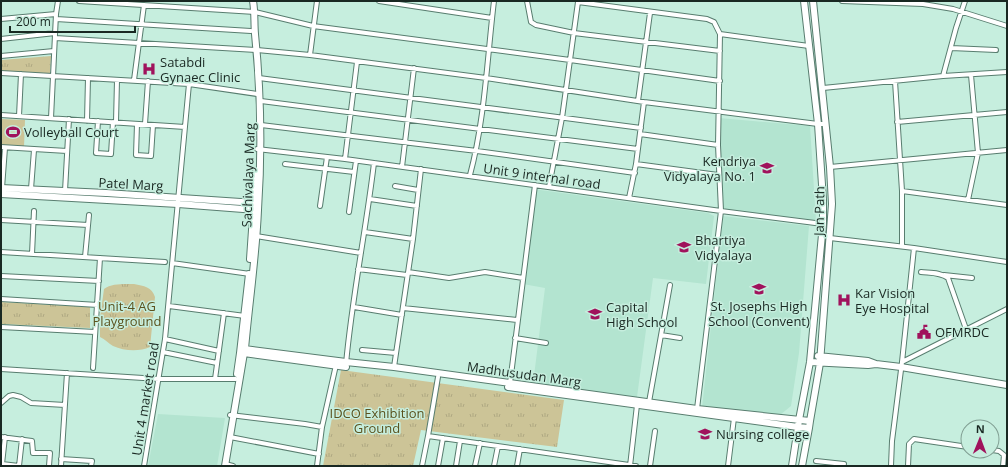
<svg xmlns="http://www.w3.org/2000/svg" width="1008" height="467" font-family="'Open Sans',sans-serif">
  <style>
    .built { fill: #b3e4d0 }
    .park { fill: url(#park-tufts) }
    .garden { fill: #ccc497 }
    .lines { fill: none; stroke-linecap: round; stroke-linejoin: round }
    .street-casing { stroke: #587d6f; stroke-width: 6 }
    .secondary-casing { stroke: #587d6f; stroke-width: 8 }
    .street { stroke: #fff; stroke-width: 4 }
    .secondary { stroke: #fff; stroke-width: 6 }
    .labels { text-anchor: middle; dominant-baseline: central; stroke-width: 3; stroke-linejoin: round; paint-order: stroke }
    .poi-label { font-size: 13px; fill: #192822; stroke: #c6eede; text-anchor: start }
    .street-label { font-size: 13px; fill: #192822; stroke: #c6eede }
    .park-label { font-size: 13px; fill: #5b521e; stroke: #c6eede }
  </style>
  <defs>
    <pattern id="park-tufts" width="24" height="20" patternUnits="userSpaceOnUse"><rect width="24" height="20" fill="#ccc497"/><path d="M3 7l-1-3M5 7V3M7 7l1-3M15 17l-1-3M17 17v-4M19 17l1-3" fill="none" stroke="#afa882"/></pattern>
  </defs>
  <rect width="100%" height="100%" fill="#c6eede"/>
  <path class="built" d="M719 118 810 126 816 221 722 210Z
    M533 189 708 213 714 216 706 284 653 278 637 397 533 384 545 288 523 284Z
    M723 216 809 226 799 353 791 406 780 415 702 408Z
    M158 414 225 418 217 466H148Z"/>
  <path class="park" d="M51 56 50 74 1 72V60Z
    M134 284C144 286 152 287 155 297L150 347C139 352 124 351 113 346 109 344 105 339 100 337V318L104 289C112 283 124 284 134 284Z
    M1 302 90 307V328L1 324Z
    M341 370 564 400 557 447 421 430 413 466H323Z"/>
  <path class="garden" d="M1 119 25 120 24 147 1 145Z"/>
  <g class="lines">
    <defs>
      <path id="street" d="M79 1 255 12 313 26 570 60 720 81
        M379 1 492 18
        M527 1 531 22 536 25 574 33 720 51
        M842 1 923 4 953 9 1007 26
        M56 14 58 1
        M1 19 56 14 51 118
        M56 19 251 31
        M720 34 809 46
        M55 38 257 50 310 55 486 78 644 102 818 124H826
        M1 39 55 33
        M951 48 996 50
        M310 55 317 1
        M1 56 54 51
        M1 73 189 84 257 94
        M943 76 956 28 965 1
        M259 78C386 94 514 112 641 128
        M134 80 144 5
        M895 81 902 191V246
        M823 88 943 76 1007 72
        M261 101 638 149
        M638 101 650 13
        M1 115 185 127
        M19 116 21 74
        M87 121 88 78
        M98 121 96 153 111 154 113 122
        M116 122 117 80
        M897 122 1007 112
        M137 124 136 155 151 156 153 125
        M145 124 148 81
        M261 125 477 151 635 173
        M640 134 718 145
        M1 147 67 151
        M257 149 345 159 721 211 823 224
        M345 159 357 62
        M285 164 354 172
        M636 164 718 175
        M402 167 414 68
        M830 167 1007 150
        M470 175C485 119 487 59 494 1
        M395 186 418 190
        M549 187 562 118 578 2 707 19 714 22 720 34 718 145 721 211 697 409
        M2 188 5 148
        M31 189 34 150
        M65 191 69 119
        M902 191 1007 205
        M629 198 636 164 644 102
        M370 199 417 206
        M968 200 978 153 971 75
        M320 206 327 157
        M349 212 356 161
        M1 220 88 225
        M365 232 413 239
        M256 236 361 253
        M830 238 914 248 1007 262
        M1 252 165 262
        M32 254 34 211
        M85 257 89 215
        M172 263 250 274
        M358 269 407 275
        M408 272 449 278 485 272 523 278
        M921 272C930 273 940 272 948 278L966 329
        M944 275 972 278
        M1 276 99 281
        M1 299 98 305
        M169 306 245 316
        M354 307 402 315
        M403 308 517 320
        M1 327 95 332
        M661 335 680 338
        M515 338 546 343
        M165 339 219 351
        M362 350 396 353
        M163 352 217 363
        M902 362 914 248
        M346 364C352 297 366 230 374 163
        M394 367 413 239 421 169
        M93 368 100 258
        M1 369 159 379H236
        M215 379 224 313
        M510 383 535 185
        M649 402 670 285
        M1 403 9 396 13 395 21 397 31 403 65 405
        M230 415 305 424 322 427
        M428 436 438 377
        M1 437 32 441 33 453H50L49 466
        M5 437 2 464 19 466 22 439
        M230 437 319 454
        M992 450 999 451 1004 455 1003 466
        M61 459 92 461 91 466
        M816 461 844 464
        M225 464 233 466
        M61 466 67 373
        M144 466 165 339 189 84
        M317 466 322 427 336 365
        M422 466 428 436 636 466
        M438 466 443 438
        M456 466 460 441
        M475 466 480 443
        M494 466 498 446
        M517 466 520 449
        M630 466 637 405
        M650 466 655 431
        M728 466 734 418
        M891 466 892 441 902 362 1007 309
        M908 466 909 444 914 439 968 447"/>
      <path id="secondary" d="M253 1C255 12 254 23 255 34 261 93 262 151 258 210 256 257 249 303 245 349L346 362 394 367 697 409C735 413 773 417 810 421L809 428 798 427 799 420 810 362 823 224V200L818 124 804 1
        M1 188 106 193 257 203
        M1 194 178 204 257 210
        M250 259 256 172
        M241 349H245L244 353H240L249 274
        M818 356 868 361 876 364
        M810 362 868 365 876 364 901 367 1007 385
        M237 374 240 353
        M508 387 798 427 792 466
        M810 421 820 363 832 204 830 167 813 1
        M225 466 244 353 346 367
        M802 466 809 428"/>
    </defs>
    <use href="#street" class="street-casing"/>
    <use href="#secondary" class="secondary-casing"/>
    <use href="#street" class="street"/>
    <use href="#secondary" class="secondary"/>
  </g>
  <defs>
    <symbol id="hospital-bare" viewBox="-9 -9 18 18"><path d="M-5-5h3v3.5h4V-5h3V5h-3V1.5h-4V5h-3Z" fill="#a0125c" stroke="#c6eede" stroke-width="2.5" paint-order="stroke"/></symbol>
    <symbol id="stadium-bare" viewBox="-9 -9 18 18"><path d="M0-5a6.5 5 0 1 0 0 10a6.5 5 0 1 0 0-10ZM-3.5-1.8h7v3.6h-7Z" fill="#a0125c" stroke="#c6eede" stroke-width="2.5" paint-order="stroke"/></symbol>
    <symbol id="school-bare" viewBox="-9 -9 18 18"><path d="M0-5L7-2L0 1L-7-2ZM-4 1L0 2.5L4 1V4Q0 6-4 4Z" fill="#a0125c" stroke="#c6eede" stroke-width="2.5" paint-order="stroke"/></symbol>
    <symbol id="civic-bare" viewBox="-9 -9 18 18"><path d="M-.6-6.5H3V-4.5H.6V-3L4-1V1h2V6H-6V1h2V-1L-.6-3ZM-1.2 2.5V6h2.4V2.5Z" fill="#a0125c" stroke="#c6eede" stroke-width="2.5" paint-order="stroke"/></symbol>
    <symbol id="university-bare" viewBox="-9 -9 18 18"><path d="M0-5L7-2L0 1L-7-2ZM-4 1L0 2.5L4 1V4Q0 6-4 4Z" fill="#a0125c" stroke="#c6eede" stroke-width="2.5" paint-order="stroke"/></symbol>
  </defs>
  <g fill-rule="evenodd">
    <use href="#hospital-bare" x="139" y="59" width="20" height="20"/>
    <use href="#stadium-bare" x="3" y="122" width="20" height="20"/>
    <use href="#school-bare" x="757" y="158" width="20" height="20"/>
    <use href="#school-bare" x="674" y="237" width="20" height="20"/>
    <use href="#school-bare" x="749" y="279" width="20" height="20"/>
    <use href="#hospital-bare" x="834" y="290" width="20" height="20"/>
    <use href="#school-bare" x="585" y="304" width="20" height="20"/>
    <use href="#civic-bare" x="914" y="322" width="20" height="20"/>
    <use href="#university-bare" x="695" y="424" width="20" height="20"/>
  </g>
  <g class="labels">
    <g class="poi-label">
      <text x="160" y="62">Satabdi<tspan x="160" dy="15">Gynaec Clinic</tspan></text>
      <text x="24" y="132">Volleyball Court</text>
      <text x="756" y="161" text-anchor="end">Kendriya<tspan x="756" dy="15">Vidyalaya No. 1</tspan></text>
      <text x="695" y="240">Bhartiya<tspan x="695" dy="15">Vidyalaya</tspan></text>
      <text x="855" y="293">Kar Vision<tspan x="855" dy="15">Eye Hospital</tspan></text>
      <text x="759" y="306" text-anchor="middle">St. Josephs High<tspan x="759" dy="15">School (Convent)</tspan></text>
      <text x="606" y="307">Capital<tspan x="606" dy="15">High School</tspan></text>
      <text x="935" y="332">OFMRDC</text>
      <text x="716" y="434">Nursing college</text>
    </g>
    <g class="street-label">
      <text transform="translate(248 175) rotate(-88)">Sachivalaya Marg</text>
      <text transform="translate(542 176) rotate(8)">Unit 9 internal road</text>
      <text transform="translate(131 184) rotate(3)">Patel Marg</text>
      <text transform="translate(819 211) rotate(-89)">Jan Path</text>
      <text transform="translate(524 374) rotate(8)">Madhusudan Marg</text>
      <text transform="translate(145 399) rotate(-81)">Unit 4 market road</text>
    </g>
    <g class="park-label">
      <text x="127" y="306">Unit-4 AG<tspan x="127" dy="15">Playground</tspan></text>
      <text x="377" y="413">IDCO Exhibition<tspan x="377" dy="15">Ground</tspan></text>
    </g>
  </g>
  <rect width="1008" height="467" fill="none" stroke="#192822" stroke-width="4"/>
  <g transform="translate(980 439) rotate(1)"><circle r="19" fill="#c6eede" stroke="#819f93"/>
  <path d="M0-3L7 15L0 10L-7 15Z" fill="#a0125c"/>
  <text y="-6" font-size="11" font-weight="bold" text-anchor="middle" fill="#192822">N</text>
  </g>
  <path d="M10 26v6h125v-6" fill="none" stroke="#192822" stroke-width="2"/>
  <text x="16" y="26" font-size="12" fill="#192822" stroke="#c6eede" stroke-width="3" paint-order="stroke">200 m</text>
</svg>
